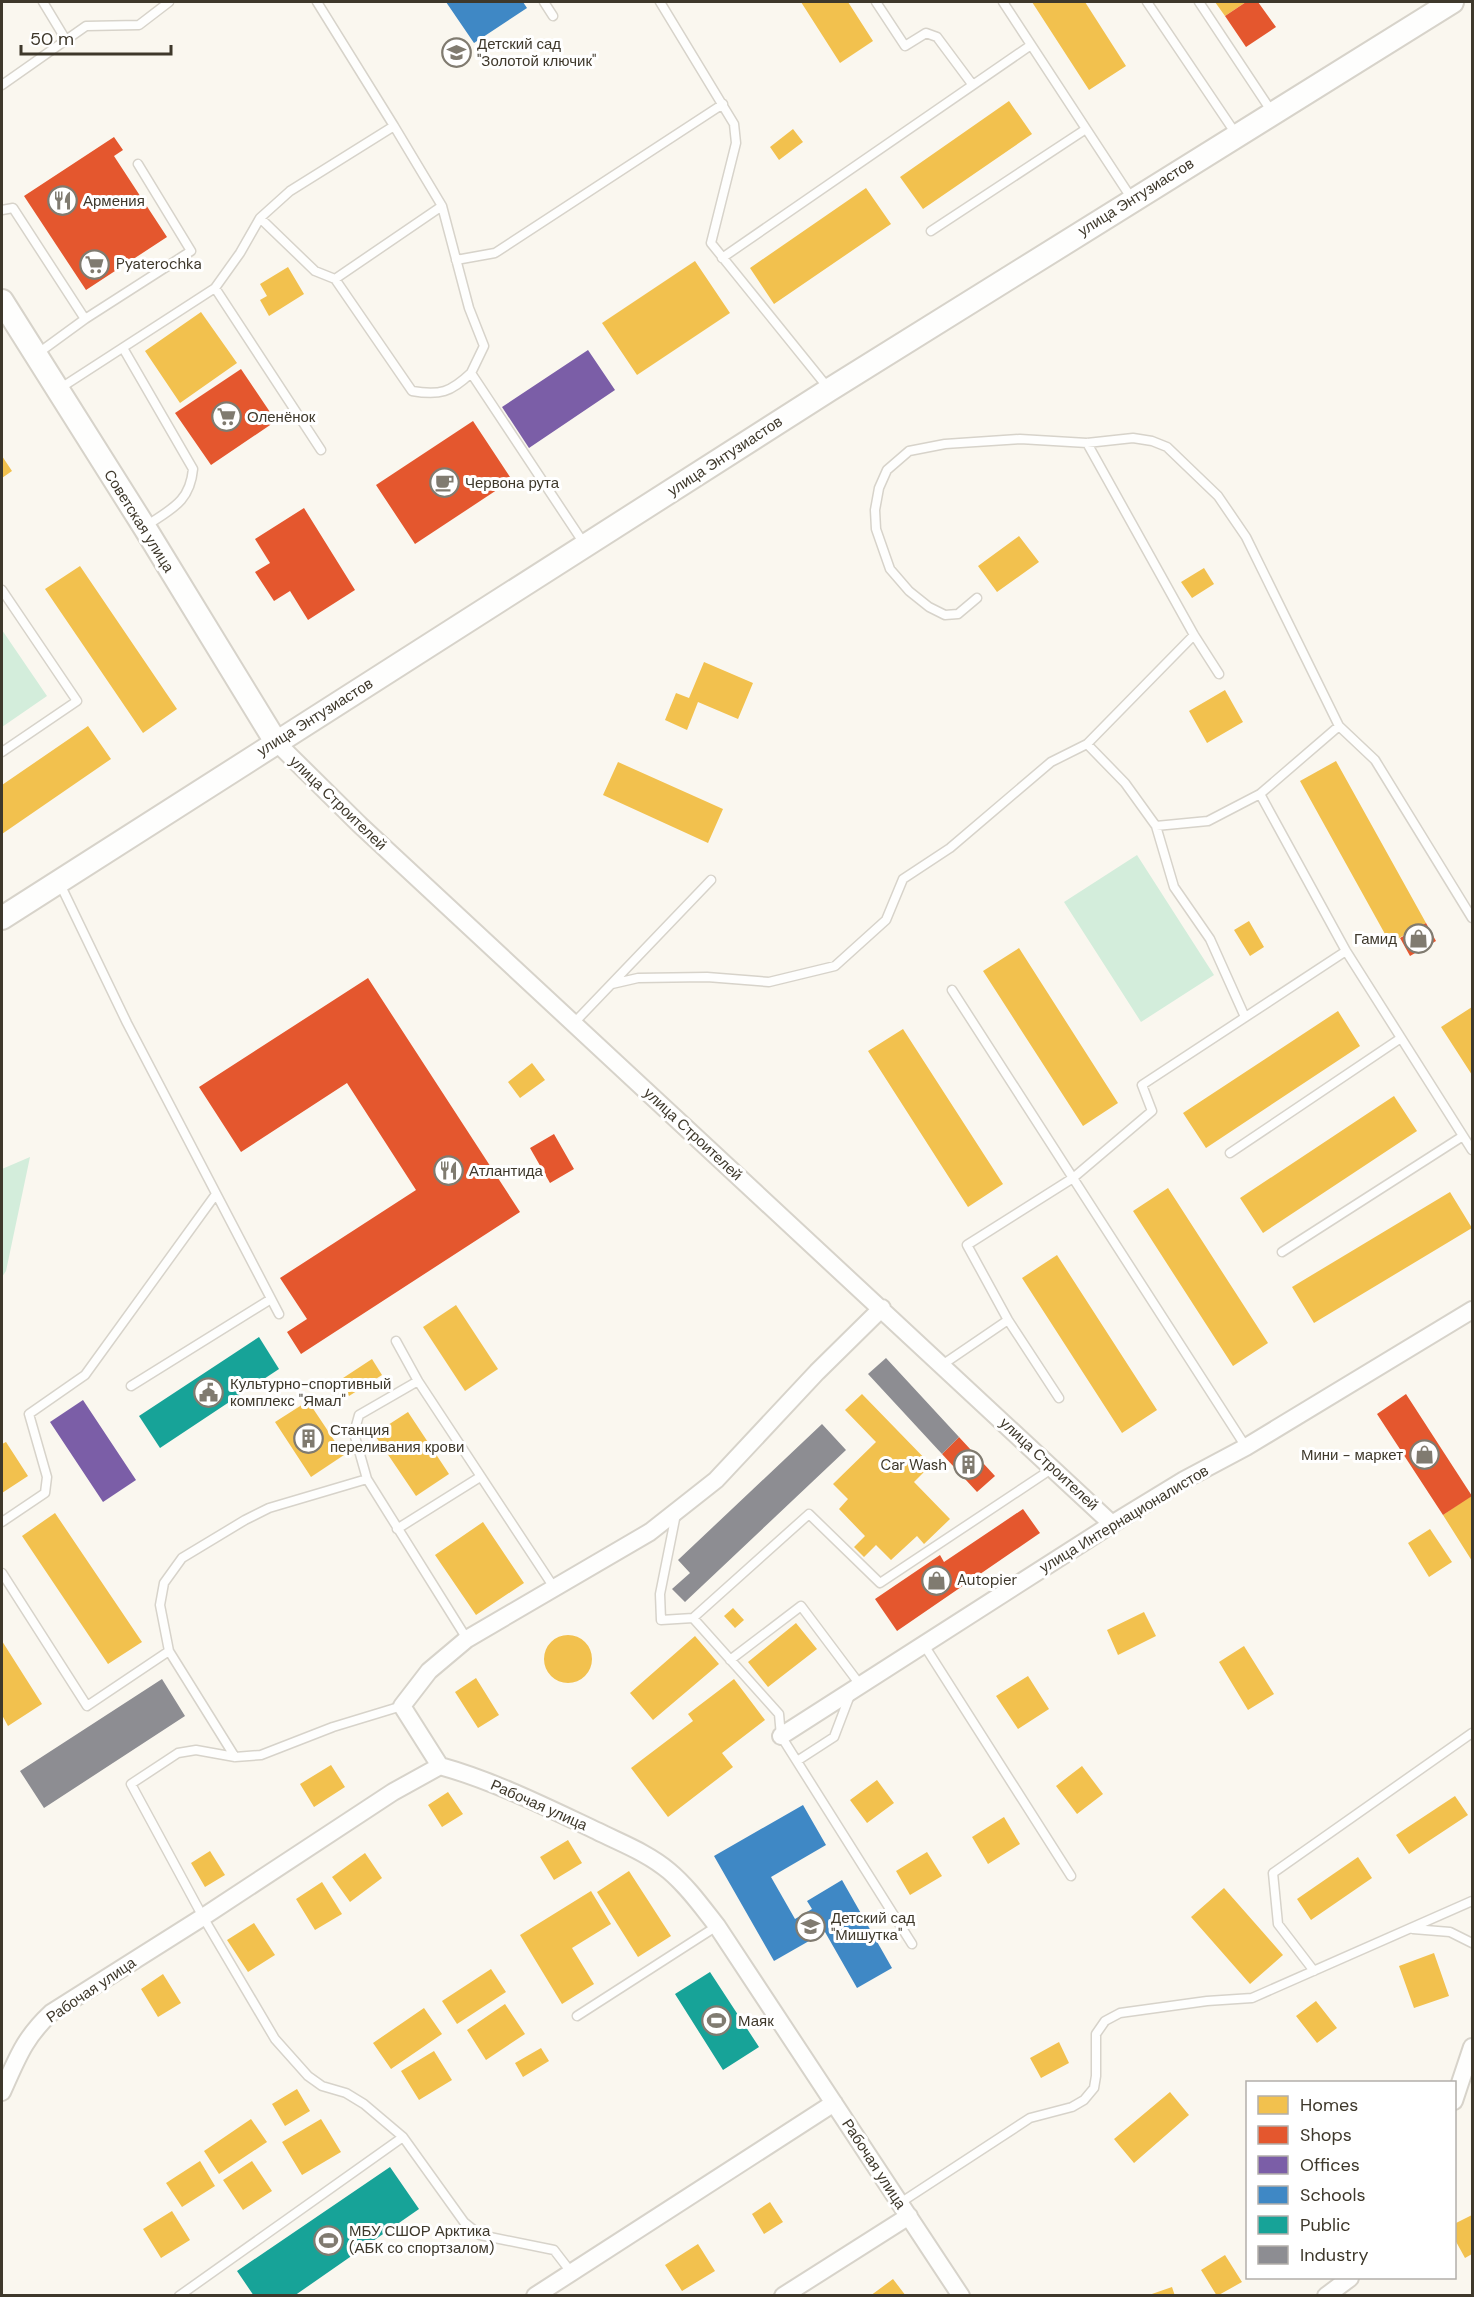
<svg xmlns="http://www.w3.org/2000/svg" width="1474" height="2297" font-family="'DM Sans',sans-serif">
  <style>
    .green { fill: #d3eddb }
    .homes { fill: #f2c14e }
    .shops { fill: #e4572e }
    .offices { fill: #7b5ea7 }
    .schools { fill: #3f88c5 }
    .public { fill: #17a398 }
    .industry { fill: #8d8d92 }
    .lines { fill: none; stroke-linecap: round; stroke-linejoin: round }
    .lane-casing { stroke: #d7d3ca; stroke-width: 11 }
    .street-casing { stroke: #d7d3ca; stroke-width: 20 }
    .secondary-casing { stroke: #d7d3ca; stroke-width: 26 }
    .lane { stroke: #fefefd; stroke-width: 8 }
    .street { stroke: #fefefd; stroke-width: 16 }
    .secondary { stroke: #fefefd; stroke-width: 22 }
    .labels { text-anchor: middle; dominant-baseline: central; stroke-width: 6; stroke-linejoin: round; paint-order: stroke }
    .poi-label { font-size: 15px; fill: #3e382b; stroke: #fff; text-anchor: start }
    .street-label { font-size: 15px; fill: #3e382b; stroke: #fff }
  </style>
  <rect width="100%" height="100%" fill="#faf7ef"/>
  <path class="green" d="M2 630 47 696 2 727Z
    M1137 855 1214 975 1141 1022 1064 902Z
    M30 1157 6 1271 2 1277V1169Z"/>
  <path class="homes" d="M801 2H848L873 41 840 63Z
    M1032 2H1085L1126 66 1089 90Z
    M1215 2H1246L1225 16Z
    M1009 101 1032 134 923 209 900 177Z
    M793 129 803 142 779 160 770 147Z
    M866 188 891 224 774 304 750 268Z
    M695 261 730 313 637 375 602 323Z
    M288 267 304 294 269 316 260 300 267 296 260 284Z
    M201 312 237 363 180 403 145 351Z
    M2 456 12 471 2 478Z
    M1019 536 1039 562 997 592 978 566Z
    M80 566 177 709 143 733 45 589Z
    M1204 568 1214 584 1192 598 1181 582Z
    M704 662 753 683 738 719 698 702 687 730 665 720 676 693 689 698Z
    M1225 690 1243 722 1207 743 1189 711Z
    M88 726 111 759 2 834V785Z
    M1336 761 1426 923 1390 943 1300 781Z
    M618 762 723 809 708 843 603 795Z
    M1249 921 1264 947 1250 956 1234 930Z
    M1019 948 1118 1103 1083 1126 983 971Z
    M1472 1007V1075L1441 1027Z
    M1338 1011 1360 1046 1206 1148 1183 1113Z
    M903 1029 1003 1184 968 1207 868 1051Z
    M532 1063 545 1080 520 1098 508 1082Z
    M1394 1096 1417 1131 1263 1233 1240 1198Z
    M1168 1188 1268 1343 1233 1366 1133 1211Z
    M1450 1192 1472 1228 1314 1323 1292 1287Z
    M1057 1255 1157 1410 1122 1433 1022 1278Z
    M456 1305 498 1369 465 1391 423 1327Z
    M372 1359 382 1375 349 1396 340 1380Z
    M862 1394 931 1465 914 1482 950 1519 924 1544 917 1536 891 1560 876 1545 864 1557 854 1547 865 1536 839 1509 848 1499 833 1484 876 1442 845 1410Z
    M308 1401 344 1455 311 1477 275 1422Z
    M408 1412 449 1474 416 1496 374 1434Z
    M6 1442 28 1476 2 1493V1444Z
    M1472 1495V1561L1443 1515Z
    M55 1513 142 1642 108 1664 22 1536Z
    M483 1522 524 1583 476 1615 435 1555Z
    M1430 1529 1452 1562 1429 1577 1408 1543Z
    M733 1608 744 1620 735 1628 724 1616Z
    M1144 1612 1156 1636 1118 1655 1107 1630Z
    M796 1623 817 1649 768 1687 748 1662Z
    M544 1659a24 24 0 1 1 48 0a24 24 0 1 1-48 0Z
    M695 1636 719 1664 653 1720 630 1693Z
    M2 1641 42 1704 8 1726 2 1715Z
    M1244 1646 1274 1694 1248 1710 1219 1662Z
    M1028 1676 1049 1709 1018 1729 996 1696Z
    M476 1678 499 1715 478 1728 455 1692Z
    M734 1679 765 1720 722 1753 733 1767 668 1817 631 1768 693 1721 688 1714Z
    M331 1765 345 1787 314 1807 300 1784Z
    M1082 1766 1103 1794 1077 1814 1056 1786Z
    M877 1780 894 1803 867 1823 850 1800Z
    M448 1792 463 1814 442 1827 428 1805Z
    M1455 1796 1468 1815 1409 1854 1396 1835Z
    M1004 1817 1020 1844 988 1864 972 1837Z
    M568 1840 582 1863 554 1880 540 1857Z
    M210 1851 225 1875 205 1887 191 1863Z
    M927 1852 942 1876 910 1895 896 1871Z
    M365 1853 382 1878 350 1902 332 1877Z
    M1358 1857 1372 1878 1311 1920 1297 1899Z
    M629 1871 671 1936 638 1957 597 1892Z
    M322 1882 342 1914 315 1930 296 1899Z
    M1224 1888 1283 1955 1250 1984 1191 1917Z
    M591 1891 611 1924 572 1948 594 1984 562 2004 520 1935Z
    M254 1923 275 1955 248 1972 227 1940Z
    M1434 1953 1449 1996 1414 2008 1399 1966Z
    M491 1969 506 1992 457 2024 442 2001Z
    M163 1974 181 2003 158 2017 141 1989Z
    M1316 2001 1337 2028 1317 2043 1296 2016Z
    M505 2004 525 2034 486 2060 467 2030Z
    M424 2008 442 2034 391 2069 373 2043Z
    M1059 2042 1069 2063 1041 2078 1030 2058Z
    M541 2048 549 2061 523 2077 515 2063Z
    M434 2051 452 2080 419 2100 401 2071Z
    M297 2089 310 2111 285 2126 272 2104Z
    M1170 2092 1189 2115 1134 2163 1114 2139Z
    M251 2119 267 2142 219 2174 204 2151Z
    M321 2119 341 2152 302 2175 282 2142Z
    M200 2161 215 2186 182 2207 166 2183Z
    M252 2161 272 2191 243 2210 223 2180Z
    M770 2202 783 2222 764 2234 752 2214Z
    M172 2211 190 2240 161 2258 143 2229Z
    M1472 2215V2254L1465 2258 1454 2238V2224Z
    M698 2244 715 2271 682 2291 665 2265Z
    M1225 2255 1242 2282 1217 2296 1201 2270Z
    M893 2279 906 2296H870Z
    M1172 2287 1175 2296H1149V2295Z"/>
  <path class="shops" d="M1246 2H1258L1276 27 1246 47 1225 16Z
    M114 137 123 150 114 156 167 237 86 290 24 196Z
    M241 369 276 421 211 465 175 413Z
    M473 421 512 480 415 544 376 485Z
    M304 508 355 590 308 620 290 591 274 601 255 572 270 563 255 539Z
    M1426 923 1436 941 1410 956 1400 938Z
    M368 978 520 1212 301 1354 287 1332 307 1319 280 1278 416 1190 347 1083 241 1152 199 1087Z
    M554 1134 574 1169 550 1183 530 1148Z
    M1406 1394 1472 1496 1443 1515 1377 1414Z
    M959 1437 995 1476 977 1492 942 1454Z
    M1023 1509 1040 1533 897 1631 875 1599 940 1555 944 1562Z"/>
  <path class="offices" d="M588 350 615 390 529 448 502 407Z
    M83 1400 136 1480 103 1502 50 1422Z"/>
  <path class="schools" d="M446 2H523L527 8 474 43Z
    M803 1805 826 1845 771 1877 795 1919 812 1909 807 1901 842 1880 892 1968 857 1988 817 1918 801 1927 809 1941 774 1961 714 1856Z"/>
  <path class="public" d="M259 1337 279 1369 160 1448 139 1416Z
    M710 1972 759 2047 723 2070 675 1994Z
    M390 2167 419 2209 294 2296H254L237 2271Z"/>
  <path class="industry" d="M886 1358 959 1437 942 1454 868 1374Z
    M822 1424 846 1450 685 1602 672 1589 690 1573 678 1560Z
    M162 1679 185 1716 44 1808 20 1771Z"/>
  <g class="lines">
    <defs>
      <path id="lane" d="M43 2 66 40
        M544 2 553 16
        M660 2 734 124 736 143 711 243 829 389
        M876 2 905 46 926 33 937 37 972 84
        M1003 2 1132 199
        M1147 2 1236 134
        M1199 2 1272 112
        M2 85 86 26 139 25 169 2
        M442 206 469 308 484 346 471 373
        M2 210 13 208 85 319 37 354
        M260 218 315 271 335 279 412 391C440 396 451 392 471 373L585 545
        M931 231 1086 129
        M722 258 1031 45
        M456 260 495 253 723 104
        M335 279 442 206 394 126
        M215 288 321 450
        M85 319 191 251 138 164
        M123 348 193 469C190 502 171 509 146 526
        M59 389 215 288 240 253 260 218 290 191 394 126 317 2
        M1087 443 1194 635 1219 674
        M2 590 77 701 2 752
        M977 598 958 614 945 615 929 607 909 591 890 569 876 529 875 510 879 488 887 470 909 451 945 444 1020 439 1087 443 1133 438 1152 441 1167 447 1218 496 1246 537 1339 726 1375 760 1472 918
        M1087 744 1125 783 1156 826 1174 887 1210 939 1245 1017
        M1260 794 1346 951 1472 1150
        M1156 826 1208 821 1260 794 1339 726
        M60 884 127 1023 279 1314
        M612 984 638 978 707 977 769 982 835 966 886 920 903 879 950 848 1051 762 1087 744 1194 635
        M952 990 1246 1447
        M573 1024 711 880
        M1230 1153 1401 1038
        M1282 1252 1463 1136
        M396 1341 418 1381
        M942 1365 1008 1320
        M131 1386 271 1299
        M1059 1398 1008 1320 967 1245 1073 1178 1152 1111 1142 1085 1346 951
        M676 1514 660 1594 661 1620 693 1618 779 1714 781 1736 912 1944
        M2 1522 45 1493 47 1477 29 1414 85 1375 216 1194
        M397 1529 480 1477
        M2 1573 87 1706 169 1651
        M693 1618 809 1514 880 1583 1053 1468
        M467 1639 367 1479 354 1433 359 1415 418 1381 555 1589
        M924 1645 1071 1876
        M730 1660 801 1606 861 1686
        M402 1706 333 1727 261 1755 235 1757 196 1750 178 1753 131 1784 203 1917 275 2039 308 2076 322 2086 346 2093 364 2104 403 2137 464 2222 480 2235 554 2250 571 2272
        M235 1757 169 1651 160 1605 164 1583 182 1558 245 1520 269 1508 367 1479
        M797 1761 834 1737 850 1695
        M1413 1929 1450 1932 1472 1943
        M1314 1971 1278 1924 1273 1873 1472 1733
        M577 2016 717 1926
        M900 2203 1030 2118 1072 2107 1084 2100 1094 2088 1096 2076V2034L1105 2021 1120 2013 1207 2001 1252 1998 1472 1901
        M179 2296 403 2137"/>
      <path id="street" d="M276 742 360 825 1112 1524
        M781 1736 1112 1524 1184 1480 1246 1447 1472 1310
        M440 1766 402 1706 429 1671 467 1639 650 1532 716 1480 817 1372 882 1308
        M2 2092C17 2059 24 2038 51 2013L203 1917 393 1792 440 1766C494 1781 546 1807 597 1831 621 1843 648 1853 669 1871 688 1887 702 1907 717 1926L961 2296
        M1454 2101 1472 2047
        M535 2296 834 2103
        M783 2296 909 2216
        M1326 2296 1350 2278"/>
      <path id="secondary" d="M2 301 145 528 276 742
        M2 918 829 390 1452 2"/>
    </defs>
    <use href="#lane" class="lane-casing"/>
    <use href="#street" class="street-casing"/>
    <use href="#secondary" class="secondary-casing"/>
    <use href="#lane" class="lane"/>
    <use href="#street" class="street"/>
    <use href="#secondary" class="secondary"/>
  </g>
  <defs>
    <symbol id="school-ring" viewBox="-11 -11 22 22"><circle r="9.5" fill="#fff" stroke="#807b70" stroke-width="1.5"/><path d="M0-5L7-2L0 1L-7-2ZM-4 1L0 2.5L4 1V4Q0 6-4 4Z" fill="#807b70"/></symbol>
    <symbol id="restaurant-ring" viewBox="-11 -11 22 22"><circle r="9.5" fill="#fff" stroke="#807b70" stroke-width="1.5"/><path d="M-5-6h1v4h1v-4h1v4h1v-4h1v5L-1.5 .5V6h-2V.5L-5-1ZM5-6V6H3V1.5H1.5Q1.5-4 5-6Z" fill="#807b70"/></symbol>
    <symbol id="supermarket-ring" viewBox="-11 -11 22 22"><circle r="9.5" fill="#fff" stroke="#807b70" stroke-width="1.5"/><path d="M-6-5.5h2.5l.6 2H6L4.5 2H-2.5L-4.4-4H-6ZM-1.5 3.2a1.3 1.3 0 1 0 .1 0ZM3 3.2a1.3 1.3 0 1 0 .1 0Z" fill="#807b70"/></symbol>
    <symbol id="cafe-ring" viewBox="-11 -11 22 22"><circle r="9.5" fill="#fff" stroke="#807b70" stroke-width="1.5"/><path d="M-5.5-4.5H6V0H3Q3 3.5 0 3.5H-2.5Q-5.5 3.5-5.5 0ZM3-3.2v2h1.7v-2ZM-6 4.5H4V6H-6Z" fill="#807b70"/></symbol>
    <symbol id="shop-ring" viewBox="-11 -11 22 22"><circle r="9.5" fill="#fff" stroke="#807b70" stroke-width="1.5"/><path d="M-5-2.5h2.3a2.7 3.5 0 0 1 5.4 0H5L5.5 6h-11ZM-1.5-2.5h3a1.5 2.3 0 0 0-3 0Z" fill="#807b70"/></symbol>
    <symbol id="civic-ring" viewBox="-11 -11 22 22"><circle r="9.5" fill="#fff" stroke="#807b70" stroke-width="1.5"/><path d="M-.6-6.5H3V-4.5H.6V-3L4-1V1h2V6H-6V1h2V-1L-.6-3ZM-1.2 2.5V6h2.4V2.5Z" fill="#807b70"/></symbol>
    <symbol id="building-ring" viewBox="-11 -11 22 22"><circle r="9.5" fill="#fff" stroke="#807b70" stroke-width="1.5"/><path d="M-4-6H4V6H1V3H-1V6H-4ZM-2.5-4.3h1.7v1.8h-1.7ZM.8-4.3h1.7v1.8H.8ZM-2.5-1h1.7V.8h-1.7ZM.8-1h1.7V.8H.8Z" fill="#807b70"/></symbol>
    <symbol id="stadium-ring" viewBox="-11 -11 22 22"><circle r="9.5" fill="#fff" stroke="#807b70" stroke-width="1.5"/><path d="M0-5a6.5 5 0 1 0 0 10a6.5 5 0 1 0 0-10ZM-3.5-1.8h7v3.6h-7Z" fill="#807b70"/></symbol>
  </defs>
  <g fill-rule="evenodd">
    <use href="#school-ring" x="440" y="36" width="33" height="33"/>
    <use href="#restaurant-ring" x="46" y="184" width="33" height="33"/>
    <use href="#supermarket-ring" x="78" y="248" width="33" height="33"/>
    <use href="#supermarket-ring" x="210" y="400" width="33" height="33"/>
    <use href="#cafe-ring" x="428" y="466" width="33" height="33"/>
    <use href="#shop-ring" x="1402" y="922" width="33" height="33"/>
    <use href="#restaurant-ring" x="432" y="1154" width="33" height="33"/>
    <use href="#civic-ring" x="192" y="1376" width="33" height="33"/>
    <use href="#building-ring" x="292" y="1422" width="33" height="33"/>
    <use href="#shop-ring" x="1408" y="1438" width="33" height="33"/>
    <use href="#building-ring" x="952" y="1448" width="33" height="33"/>
    <use href="#shop-ring" x="920" y="1564" width="33" height="33"/>
    <use href="#school-ring" x="794" y="1910" width="33" height="33"/>
    <use href="#stadium-ring" x="700" y="2004" width="33" height="33"/>
    <use href="#stadium-ring" x="312" y="2224" width="33" height="33"/>
  </g>
  <g class="labels">
    <g class="poi-label">
      <text x="477" y="44">Детский сад<tspan x="477" dy="17">"Золотой ключик"</tspan></text>
      <text x="83" y="201">Армения</text>
      <text x="116" y="264">Pyaterochka</text>
      <text x="247" y="417">Оленёнок</text>
      <text x="465" y="483">Червона рута</text>
      <text x="1397" y="939" text-anchor="end">Гамид</text>
      <text x="469" y="1171">Атлантида</text>
      <text x="230" y="1384">Культурно-спортивный<tspan x="230" dy="17">комплекс "Ямал"</tspan></text>
      <text x="330" y="1430">Станция<tspan x="330" dy="17">переливания крови</tspan></text>
      <text x="1403" y="1455" text-anchor="end">Мини - маркет</text>
      <text x="947" y="1465" text-anchor="end">Car Wash</text>
      <text x="957" y="1580">Autopier</text>
      <text x="831" y="1918">Детский сад<tspan x="831" dy="17">"Мишутка"</tspan></text>
      <text x="738" y="2021">Маяк</text>
      <text x="349" y="2231">МБУ СШОР Арктика<tspan x="349" dy="17">(АБК со спортзалом)</tspan></text>
    </g>
    <g class="street-label">
      <text transform="translate(1136 197) rotate(-32)">улица Энтузиастов</text>
      <text transform="translate(725 456) rotate(-33)">улица Энтузиастов</text>
      <text transform="translate(139 521) rotate(58)">Советская улица</text>
      <text transform="translate(315 717) rotate(-32)">улица Энтузиастов</text>
      <text transform="translate(338 803) rotate(44)">улица Строителей</text>
      <text transform="translate(693 1134) rotate(43)">улица Строителей</text>
      <text transform="translate(1049 1464) rotate(43)">улица Строителей</text>
      <text transform="translate(1124 1519) rotate(-31)">улица Интернационалистов</text>
      <text transform="translate(539 1805) rotate(24)">Рабочая улица</text>
      <text transform="translate(91 1990) rotate(-34)">Рабочая улица</text>
      <text transform="translate(874 2164) rotate(57)">Рабочая улица</text>
    </g>
  </g>
  <rect width="1474" height="2297" fill="none" stroke="#3e382b" stroke-width="6"/>
  <rect x="1246" y="2081" width="210" height="198" fill="#ffffff" stroke="#b2afaa" stroke-width="1.5"/>
  <rect x="1258" y="2096" width="30" height="18" fill="#f2c14e" stroke="#b2afaa" stroke-width="1.5"/>
  <text x="1300" y="2111" font-size="18" fill="#3e382b">Homes</text>
  <rect x="1258" y="2126" width="30" height="18" fill="#e4572e" stroke="#b2afaa" stroke-width="1.5"/>
  <text x="1300" y="2141" font-size="18" fill="#3e382b">Shops</text>
  <rect x="1258" y="2156" width="30" height="18" fill="#7b5ea7" stroke="#b2afaa" stroke-width="1.5"/>
  <text x="1300" y="2171" font-size="18" fill="#3e382b">Offices</text>
  <rect x="1258" y="2186" width="30" height="18" fill="#3f88c5" stroke="#b2afaa" stroke-width="1.5"/>
  <text x="1300" y="2201" font-size="18" fill="#3e382b">Schools</text>
  <rect x="1258" y="2216" width="30" height="18" fill="#17a398" stroke="#b2afaa" stroke-width="1.5"/>
  <text x="1300" y="2231" font-size="18" fill="#3e382b">Public</text>
  <rect x="1258" y="2246" width="30" height="18" fill="#8d8d92" stroke="#b2afaa" stroke-width="1.5"/>
  <text x="1300" y="2261" font-size="18" fill="#3e382b">Industry</text>
  <path d="M21 45v9h150v-9" fill="none" stroke="#3e382b" stroke-width="3"/>
  <text x="30" y="45" font-size="18" fill="#3e382b" stroke="#ffffff" stroke-width="4.5" paint-order="stroke">50 m</text>
</svg>
